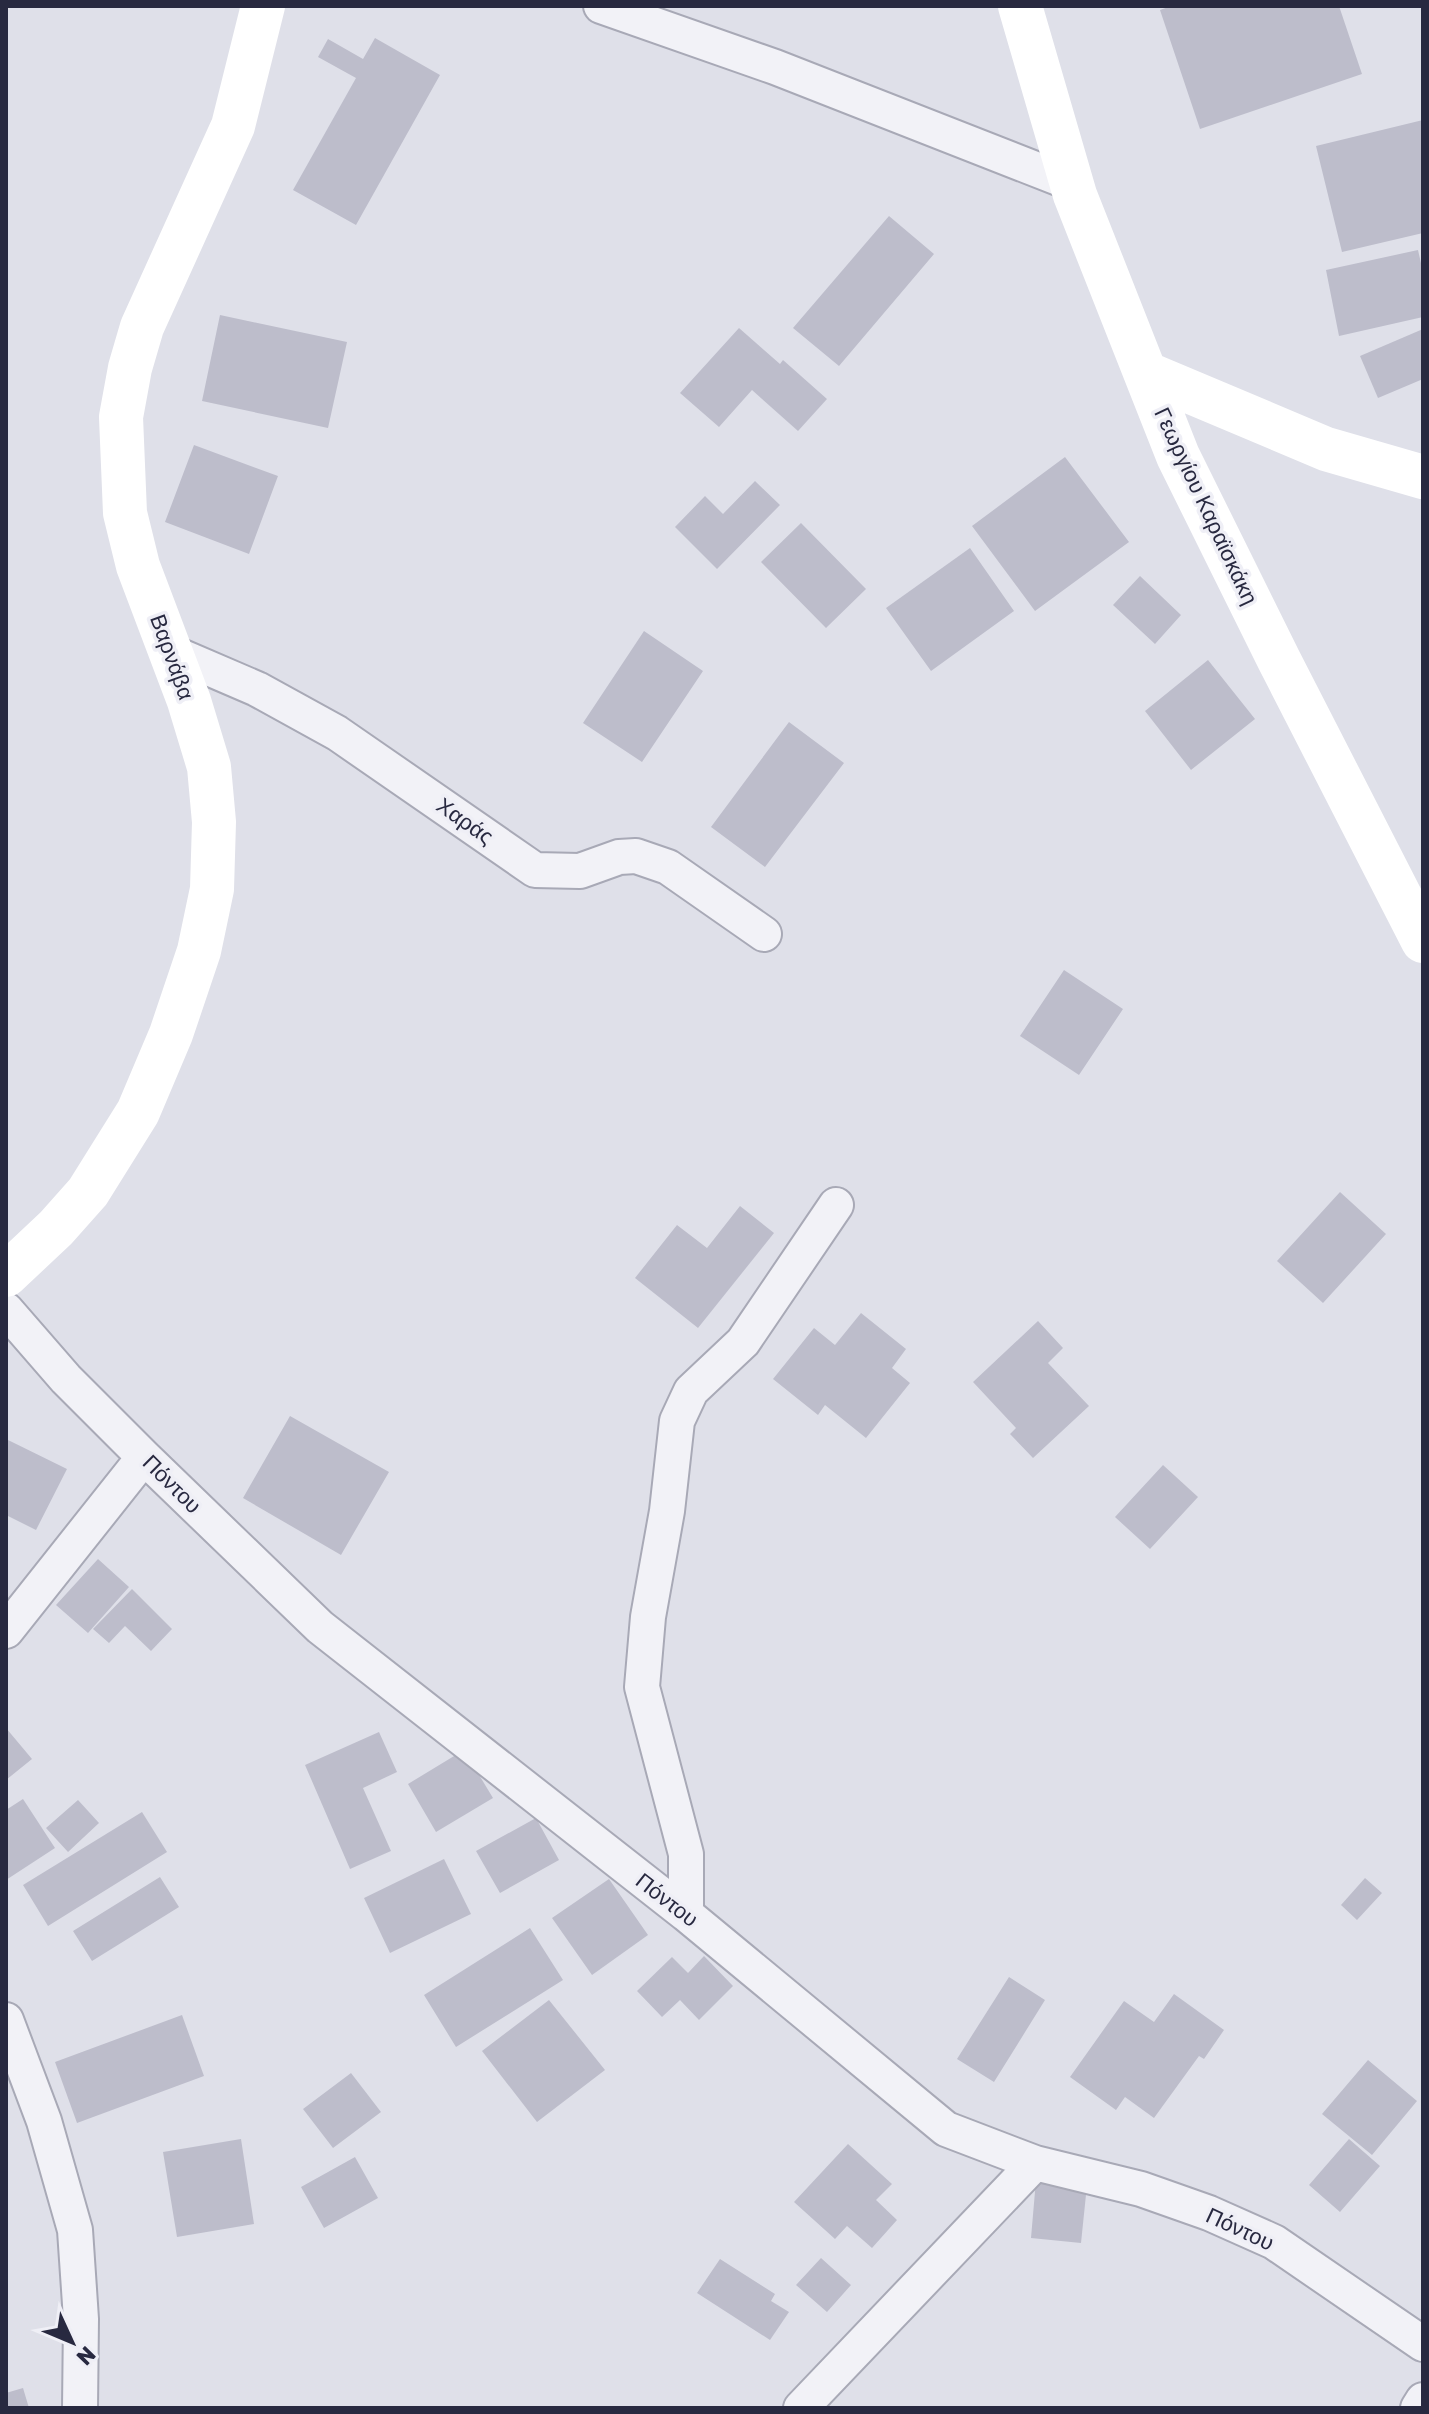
<svg xmlns="http://www.w3.org/2000/svg" width="1429" height="2414" font-family="Rubik,sans-serif">
  <style>
    .building { fill: #bdbdcb }
    .lines { fill: none; stroke-linecap: round; stroke-linejoin: round }
    .street-casing { stroke: #a8a9b6; stroke-width: 38 }
    .street { stroke: #f2f2f7; stroke-width: 34 }
    .secondary { stroke: #fff; stroke-width: 44 }
    .labels { text-anchor: middle; dominant-baseline: central; stroke-width: 7; stroke-linejoin: round; paint-order: stroke }
    .street-label { font-size: 22px; fill: #282940; stroke: #efeff6 }
  </style>
  <rect width="100%" height="100%" fill="#dfe0e9"/>
  <path class="building" d="M1171 6H1339L1362 74 1200 129 1160 10Z
    M375 38 440 75 356 225 293 190 356 78 318 57 328 39 363 59Z
    M1423 120V233L1342 252 1316 146Z
    M889 216 934 254 839 366 793 328Z
    M1418 250 1423 272V317L1339 336 1326 270Z
    M220 315 347 342 328 428 202 401Z
    M739 328 780 364 783 360 827 399 798 431 752 390 719 427 680 393Z
    M1423 329V379L1378 398 1360 356Z
    M194 445 278 476 249 554 165 522Z
    M1065 457 1129 542 1035 611 972 526Z
    M755 481 780 505 717 569 675 527 705 496 723 514Z
    M801 523 866 589 826 628 761 562Z
    M970 548 1014 611 931 671 886 608Z
    M1140 576 1181 615 1155 644 1113 605Z
    M644 631 703 671 642 762 583 723Z
    M1208 660 1255 719 1191 770 1145 711Z
    M789 722 844 763 765 867 711 827Z
    M1064 970 1123 1009 1079 1075 1020 1036Z
    M1340 1192 1386 1234 1323 1303 1277 1261Z
    M740 1206 774 1233 698 1328 635 1278 677 1225 707 1248Z
    M861 1313 906 1349 892 1368 910 1383 866 1438 825 1405 818 1415 773 1379 814 1328 835 1345Z
    M1038 1321 1063 1348 1048 1363 1089 1406 1033 1458 1010 1434 1016 1428 973 1382Z
    M290 1416 389 1472 341 1555 243 1498Z
    M6 1439 67 1469 36 1530 6 1515Z
    M1163 1465 1198 1497 1150 1549 1115 1517Z
    M98 1559 129 1587 88 1633 56 1605Z
    M132 1589 172 1629 151 1651 125 1626 109 1643 93 1629Z
    M6 1728 32 1759 6 1780Z
    M379 1732 397 1772 363 1788 391 1851 350 1869 305 1765Z
    M464 1750 493 1798 436 1832 408 1784Z
    M23 1799 55 1848 6 1880V1810Z
    M78 1800 99 1823 68 1852 46 1828Z
    M142 1812 167 1852 48 1926 23 1885Z
    M536 1818 559 1860 500 1893 476 1851Z
    M444 1859 471 1914 390 1953 364 1898Z
    M160 1877 179 1907 92 1961 73 1931Z
    M1365 1878 1382 1893 1357 1920 1341 1905Z
    M609 1879 648 1935 592 1975 552 1918Z
    M530 1928 563 1980 456 2047 424 1995Z
    M704 1956 733 1986 699 2020 680 2000 662 2017 637 1991 672 1957 688 1973Z
    M1009 1977 1045 2000 994 2082 957 2059Z
    M1174 1994 1224 2030 1204 2059 1199 2056 1154 2118 1125 2097 1116 2110 1070 2077 1124 2001 1154 2022Z
    M549 2000 605 2070 537 2122 482 2051Z
    M182 2015 204 2076 77 2123 55 2062Z
    M1368 2060 1417 2101 1372 2155 1322 2114Z
    M351 2073 381 2112 333 2148 303 2109Z
    M241 2139 254 2224 177 2237 163 2152Z
    M1349 2139 1380 2166 1340 2212 1309 2185Z
    M848 2144 892 2184 876 2200 897 2220 872 2248 847 2226 835 2239 794 2202Z
    M355 2157 378 2198 324 2228 301 2187Z
    M1036 2180 1087 2185 1081 2243 1031 2238Z
    M821 2258 851 2285 827 2312 796 2285Z
    M720 2259 775 2294 771 2301 789 2312 770 2340 697 2293Z
    M23 2388 29 2408H6V2393Z"/>
  <g class="lines">
    <defs>
      <path id="street" d="M601 6 775 67 1071 183
        M171 652 257 689 337 733 535 870 580 871 619 857 636 856 668 867 764 934
        M6 1310 66 1379 144 1457 320 1627 686 1914 946 2129 1035 2163 1141 2189 1209 2213 1274 2242 1423 2344
        M6 1631 144 1457
        M686 1914V1854L642 1687 648 1617 667 1511 677 1421 691 1391 743 1342 836 1205
        M6 2020 44 2121 75 2230 81 2319 80 2408
        M801 2408 1035 2163
        M1418 2408 1423 2400"/>
    </defs>
    <use href="#street" class="street-casing"/>
    <use href="#street" class="street"/>
    <path class="secondary" d="M1020 6 1075 195 1178 456 1279 660 1423 941
      M1148 374 1326 449 1423 477
      M6 1275 56 1228 88 1192 138 1112 171 1034 199 951 212 889 214 822 209 767 189 701 138 566 125 513 121 417 130 368 142 327 233 126 263 6"/>
  </g>
  <g class="labels">
    <g class="street-label">
      <text transform="translate(1206 506) rotate(65)">Γεωργίου Καραϊσκάκη</text>
      <text transform="translate(172 657) rotate(70)">Βαρνάβα</text>
      <text transform="translate(465 821) rotate(35)">Χαράς</text>
      <text transform="translate(172 1484) rotate(45)">Πόντου</text>
      <text transform="translate(667 1900) rotate(38)">Πόντου</text>
      <text transform="translate(1240 2229) rotate(25)">Πόντου</text>
    </g>
  </g>
  <rect width="1429" height="2414" fill="none" stroke="#282940" stroke-width="16"/>
  <g transform="translate(72 2342) rotate(134)" stroke="#efeff6" stroke-width="6" paint-order="stroke">
  <path d="M0-6L14 30L0 20L-14 30Z" fill="#282940"/>
  <text y="-12" font-size="22" font-weight="bold" text-anchor="middle" fill="#282940">N</text>
  </g>
</svg>
